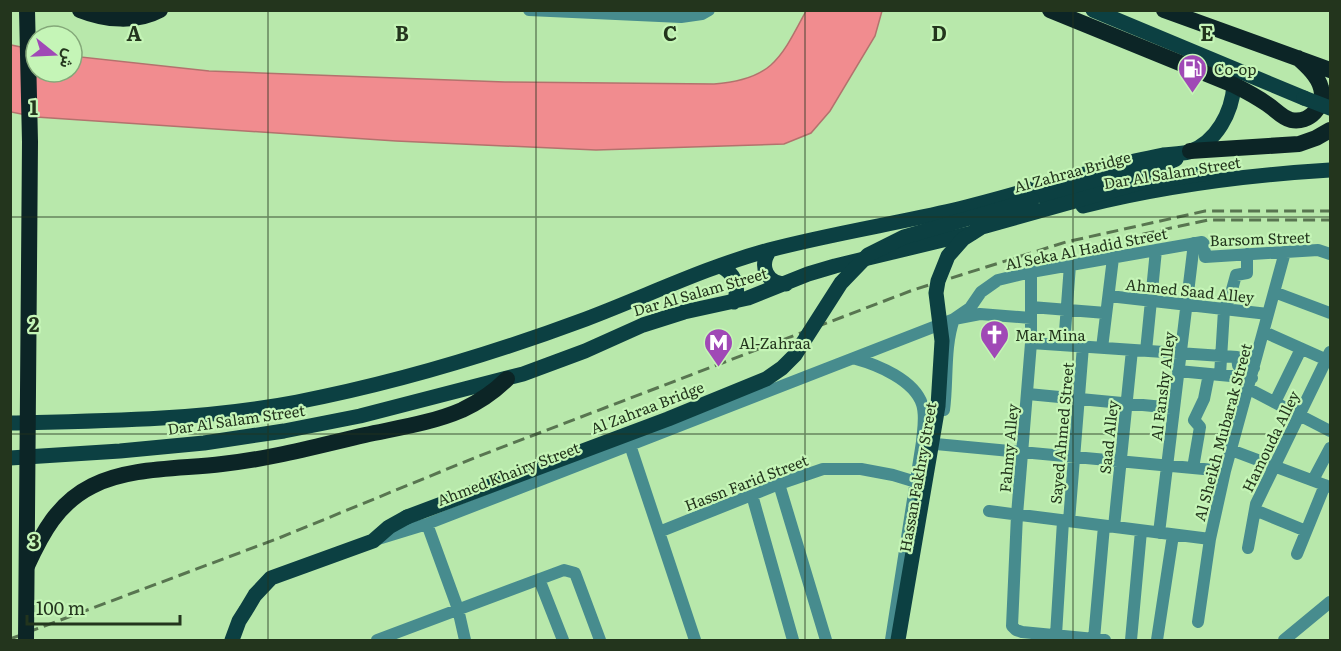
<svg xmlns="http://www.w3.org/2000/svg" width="1341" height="651" font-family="Literata,Vazirmatn,serif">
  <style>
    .water { fill: #f18c8f; stroke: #b3726d; stroke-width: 1.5 }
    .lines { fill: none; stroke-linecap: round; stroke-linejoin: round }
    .minor { stroke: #478c8e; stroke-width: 12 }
    .major { stroke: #0c4042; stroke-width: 15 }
    .highway { stroke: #0c2526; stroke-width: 16 }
    .rail { stroke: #587550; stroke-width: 3; stroke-dasharray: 12 6; stroke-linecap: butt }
    .major-bridge { stroke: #0c4042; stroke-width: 15 }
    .highway-bridge { stroke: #0c2526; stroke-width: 16 }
    .grid { fill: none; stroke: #23351d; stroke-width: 1.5; stroke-opacity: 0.55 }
    .labels { text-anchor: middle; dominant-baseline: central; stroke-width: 4.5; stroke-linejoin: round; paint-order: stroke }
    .poi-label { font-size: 15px; fill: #23351d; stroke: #c5f5b7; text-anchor: start }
    .street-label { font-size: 15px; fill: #23351d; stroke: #c5f5b7 }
    .grid-label { font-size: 20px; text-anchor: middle; font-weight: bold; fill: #23351d; stroke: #c5f5b7; stroke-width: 4.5; stroke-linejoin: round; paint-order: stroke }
  </style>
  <rect width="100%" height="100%" fill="#b8e8ab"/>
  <path class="water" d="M806 11H882L875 36 830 111 811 133 784 144 596 150 396 141 36 117 11 112V45L36 50V72H72V56L209 71 505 82 714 84C772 80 781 58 806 11Z"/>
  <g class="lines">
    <path class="minor" d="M529 10 681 17 702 14 709 10
      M1031 272V343L1017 515 1012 626 1016 630 1022 632 1105 640
      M1274 292 1330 313
      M1109 296 1268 314
      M1031 307 1106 313
      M1264 332 1327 360
      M1031 343 1237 357 1238 365 1254 368
      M1064 345 1070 265
      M1102 348 1113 258
      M1146 351 1156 250
      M856 359C878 365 914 380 922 404 926 416 923 429 922 442L891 640
      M1178 371 1252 378
      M1220 375 1224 310 1230 297 1236 275 1247 273V254
      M1249 389 1330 431
      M1028 394 1174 408
      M1275 402 1301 349
      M944 410C948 381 944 347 954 319L970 308 981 292 998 280 1031 272 1202 242 1204 244 1205 257 1318 250 1330 254
      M925 443 1225 471
      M630 445 695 640
      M1231 450 1330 487
      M1193 468 1200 427 1194 420 1204 399 1209 374
      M1313 480 1330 448
      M779 484 826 640
      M752 495 793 640
      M1255 510 1306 531
      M989 511 1210 539
      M1069 521 1083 346
      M427 524 458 609 465 640
      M1114 527 1132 350
      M659 532 779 484 823 469H861L893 475 916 482
      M1159 533 1194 243
      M378 539 427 524 954 319 980 314 1031 318
      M1248 548 1256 504 1330 352
      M1297 554 1325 485
      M539 579 563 640
      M1198 622 1210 539 1225 471 1285 252
      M1056 635 1063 521
      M1094 639 1104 526
      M377 640 564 570 575 573 600 640
      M1131 640 1141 531
      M1157 640 1173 535
      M1284 640 1330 602"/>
    <path class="major" d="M1093 10 1304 98
      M1044 197 1155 168 1176 159
      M1083 206C1163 186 1248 175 1330 170
      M770 250C758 266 767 284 786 284
      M720 266C735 273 740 287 734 302
      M10 423C107 421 202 420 297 402 395 383 492 354 586 319 647 296 706 267 769 250 830 234 893 224 954 210 1010 197 1063 179 1118 165 1133 161 1148 158 1163 155 1171 154 1181 154 1189 152 1217 142 1232 112 1234 85
      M10 458 120 451 204 443 284 431 360 416 523 374 585 351 643 325 684 312 748 298 808 274 835 266 972 233
      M232 640 239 621 246 610 255 595 271 578 373 541 389 527 407 517"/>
    <path class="highway" d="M80 10C105 20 136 23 160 10
      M1050 10 1234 85C1246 91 1257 97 1267 104 1275 109 1282 118 1291 120 1309 124 1326 106 1321 88 1318 76 1307 66 1298 58
      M1164 10 1330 70
      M1190 151 1299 144 1316 138 1330 130
      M27 566C42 533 58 503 92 486 128 467 181 469 222 464 270 459 317 446 365 435 397 428 432 423 462 410 479 402 494 392 507 379"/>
    <path class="rail" d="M1125 238 1208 220H1330
      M10 639 279 538 479 456 913 290 1066 242 1205 211H1330"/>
    <path class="major-bridge" d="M1304 98 1330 108
      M407 517 668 419 766 379 782 368 795 355 841 283 868 255 904 237 1032 200
      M898 640 938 406 942 341 936 293 938 281 948 256 963 239 982 227 1139 183 1208 173"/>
    <path class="highway-bridge" d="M26 640 30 142 27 10"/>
  </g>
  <path class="grid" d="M268 10V640M536 10V640M805 10V640M1073 10V640M10 217H1330M10 434H1330"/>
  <defs>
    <symbol id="fuel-pin" viewBox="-11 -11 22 30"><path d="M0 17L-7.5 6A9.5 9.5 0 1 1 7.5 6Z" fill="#a049b6" stroke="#c5f5b7"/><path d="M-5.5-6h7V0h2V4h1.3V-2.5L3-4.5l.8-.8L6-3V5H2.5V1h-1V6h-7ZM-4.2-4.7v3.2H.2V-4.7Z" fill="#fff"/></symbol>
    <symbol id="church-pin" viewBox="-11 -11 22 30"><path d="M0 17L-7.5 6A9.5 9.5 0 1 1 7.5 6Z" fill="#a049b6" stroke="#c5f5b7"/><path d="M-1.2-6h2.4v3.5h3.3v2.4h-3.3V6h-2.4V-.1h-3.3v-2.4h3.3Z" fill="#fff"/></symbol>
    <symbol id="metro-pin" viewBox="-11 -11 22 30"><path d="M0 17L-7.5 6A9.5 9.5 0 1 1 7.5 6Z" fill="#a049b6" stroke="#c5f5b7"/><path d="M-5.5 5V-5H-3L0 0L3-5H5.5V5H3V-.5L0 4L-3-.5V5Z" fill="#fff"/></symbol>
  </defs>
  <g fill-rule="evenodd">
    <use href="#fuel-pin" x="1176" y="52" width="33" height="45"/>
    <use href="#church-pin" x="978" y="318" width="33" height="45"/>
    <use href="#metro-pin" x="702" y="326" width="33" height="45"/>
  </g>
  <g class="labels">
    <g class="poi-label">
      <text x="1214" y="68">Co-op</text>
      <text x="1015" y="334">Mar Mina</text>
      <text x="739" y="342">Al-Zahraa</text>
    </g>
    <g class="street-label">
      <text transform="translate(1072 171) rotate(-15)">Al Zahraa Bridge</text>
      <text transform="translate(1172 172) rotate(-9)">Dar Al Salam Street</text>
      <text transform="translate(1260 238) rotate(-2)">Barsom Street</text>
      <text transform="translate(1086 248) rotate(-11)">Al Seka Al Hadid Street</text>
      <text transform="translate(1190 290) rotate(6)">Ahmed Saad Alley</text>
      <text transform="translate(700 291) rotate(-16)">Dar Al Salam Street</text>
      <text transform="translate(1162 386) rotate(-83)">Al Fanshy Alley</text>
      <text transform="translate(647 407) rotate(-21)">Al Zahraa Bridge</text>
      <text transform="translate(236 419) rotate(-8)">Dar Al Salam Street</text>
      <text transform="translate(1222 432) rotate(-75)">Al Sheikh Mubarak Street</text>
      <text transform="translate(1061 433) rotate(-85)">Sayed Ahmed Street</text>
      <text transform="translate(1108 437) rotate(-84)">Saad Alley</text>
      <text transform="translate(1270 441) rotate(-64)">Hamouda Alley</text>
      <text transform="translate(1008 448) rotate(-85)">Fahmy Alley</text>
      <text transform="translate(508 473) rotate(-21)">Ahmed Khairy Street</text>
      <text transform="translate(917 477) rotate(-80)">Hassan Fakhry Street</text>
      <text transform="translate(746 482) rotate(-21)">Hassn Farid Street</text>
    </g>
  </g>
  <g class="grid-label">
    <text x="134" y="41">A</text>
    <text x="402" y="41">B</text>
    <text x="670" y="41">C</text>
    <text x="939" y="41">D</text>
    <text x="1207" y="41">E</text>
    <text x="34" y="115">1</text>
    <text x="34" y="332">2</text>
    <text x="34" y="549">3</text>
  </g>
  <rect width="1341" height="651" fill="none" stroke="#23351d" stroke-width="24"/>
  <g transform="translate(54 54) rotate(108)"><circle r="28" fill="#c5f5b7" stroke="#84a879" stroke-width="1.5"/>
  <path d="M0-4.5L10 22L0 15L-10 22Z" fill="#a049b6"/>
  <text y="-9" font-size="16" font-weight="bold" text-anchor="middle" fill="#23351d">ش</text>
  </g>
  <path d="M27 615v9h153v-9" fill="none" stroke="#23351d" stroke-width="3"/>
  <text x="36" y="615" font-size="18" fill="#23351d" stroke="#c5f5b7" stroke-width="4.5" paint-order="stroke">100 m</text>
</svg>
